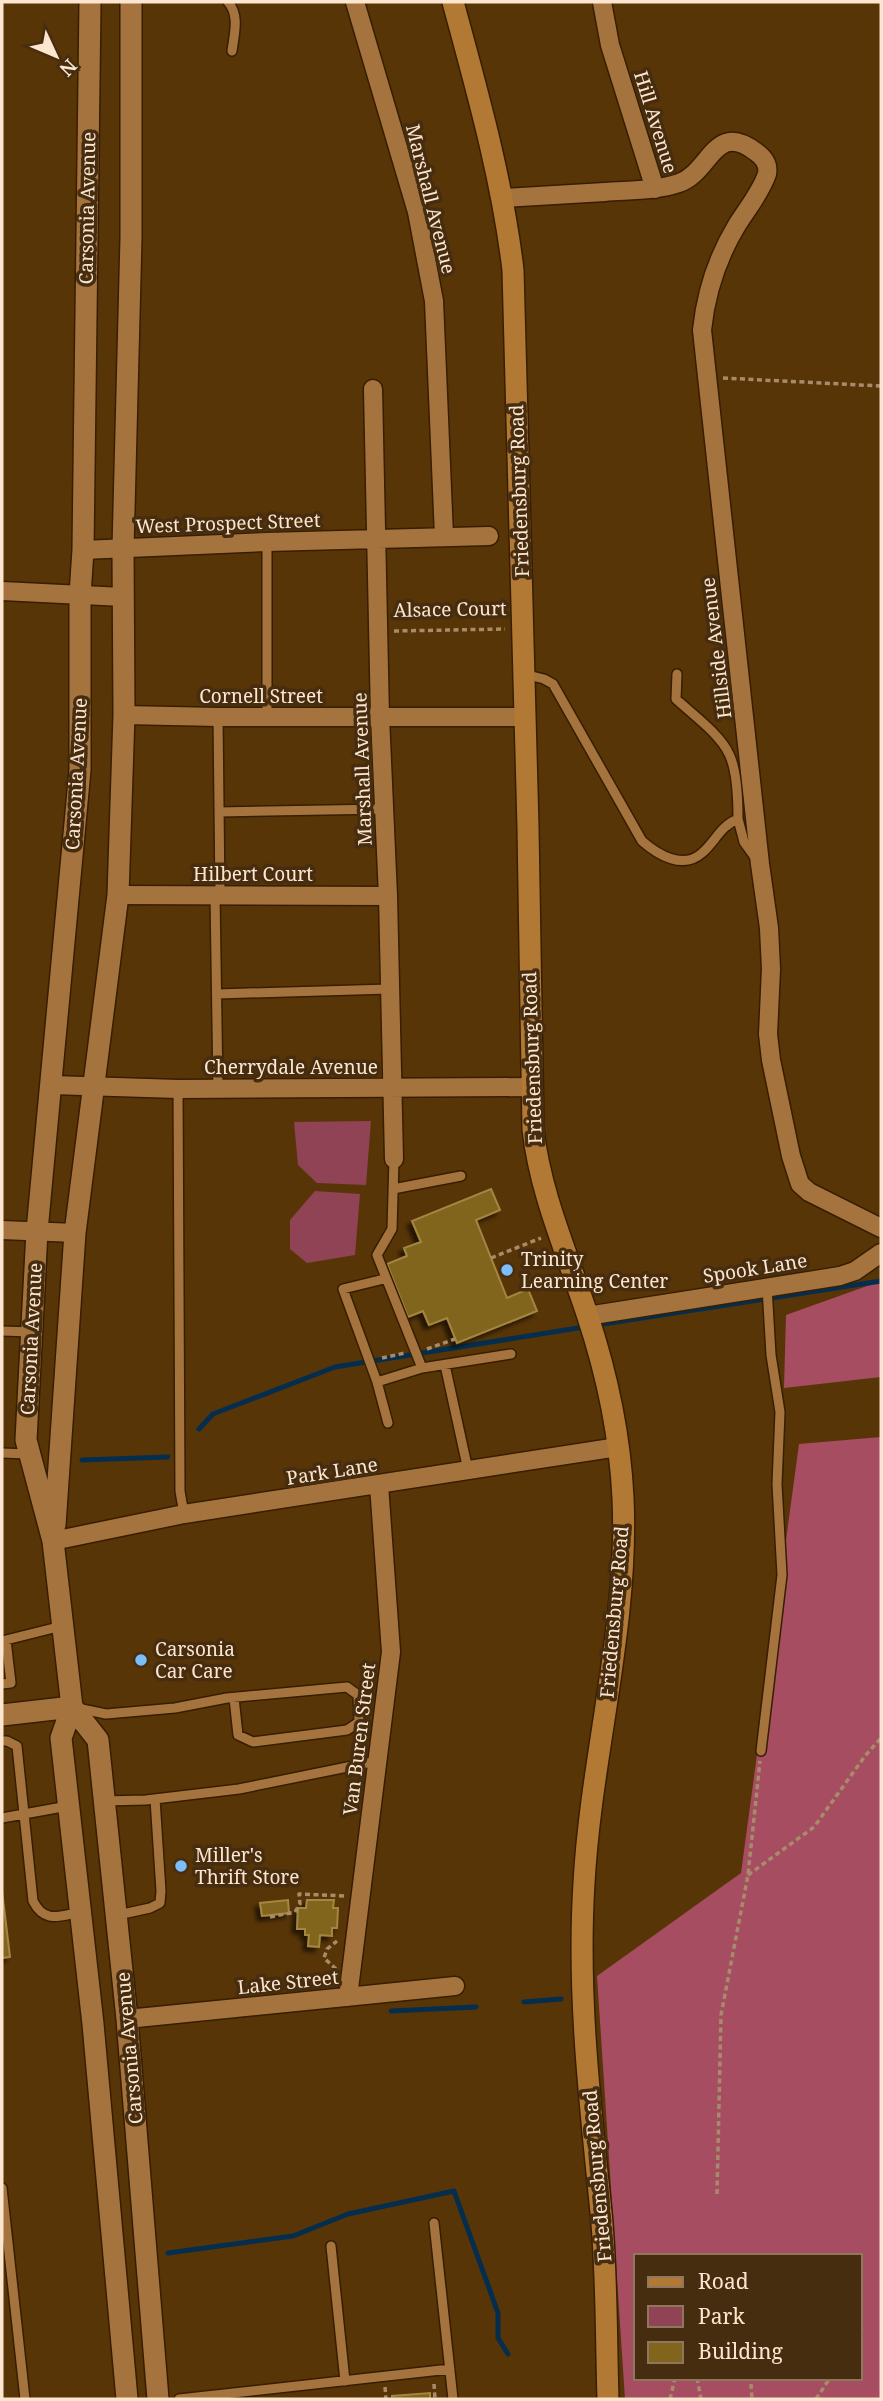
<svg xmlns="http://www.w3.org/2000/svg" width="883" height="2401" font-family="'Noto Serif',serif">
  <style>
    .green { fill: #8f4355 }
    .forest { fill: #a64d62; fill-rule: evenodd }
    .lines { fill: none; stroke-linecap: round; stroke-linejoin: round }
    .stream { stroke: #052e4e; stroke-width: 5 }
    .building { fill: #81651d; stroke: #a38642; stroke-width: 2; filter: url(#shadow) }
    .service-casing { stroke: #371e01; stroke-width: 12 }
    .minor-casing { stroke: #371e01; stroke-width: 21 }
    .tertiary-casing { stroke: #371e01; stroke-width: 24 }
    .secondary-casing { stroke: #371e01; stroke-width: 24 }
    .path { stroke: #a88c69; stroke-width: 3.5; stroke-dasharray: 5 3.5; stroke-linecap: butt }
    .service { stroke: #a5743e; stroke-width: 9 }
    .minor { stroke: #a5743e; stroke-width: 18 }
    .tertiary { stroke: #a5743e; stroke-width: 21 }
    .secondary { stroke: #b27935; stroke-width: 21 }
    .poi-dot { fill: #7cbef9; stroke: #472d10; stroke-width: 2.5 }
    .labels { text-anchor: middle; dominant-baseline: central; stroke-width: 7; stroke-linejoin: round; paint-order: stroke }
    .street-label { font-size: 19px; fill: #fce6d0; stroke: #472d10 }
    .poi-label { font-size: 19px; fill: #fce6d0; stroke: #472d10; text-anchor: start }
  </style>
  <defs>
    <filter id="shadow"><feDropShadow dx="-4.5" dy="4.5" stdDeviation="2" flood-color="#0009"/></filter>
  </defs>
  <rect width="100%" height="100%" fill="#583507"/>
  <path class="green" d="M371 1121 366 1185 317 1183 298 1165 294 1122Z
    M315 1191 360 1194 355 1255 307 1263 290 1249V1220Z"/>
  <path class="forest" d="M881 1281V1377L784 1388 786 1315Z
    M881 1437V2399H625L597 1976 741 1873 799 1444ZM636 2256H860V2378H636Z"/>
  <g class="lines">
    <path class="stream" d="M597 1325 881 1281
      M199 1429 213 1414 335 1367 584 1327
      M82 1460 168 1457
      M524 2002 561 1999
      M391 2011 476 2007
      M168 2253 293 2236 348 2214 454 2191 498 2313V2338L508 2354"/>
  </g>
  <path class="building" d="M491 1189 500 1210 476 1220 507 1298 528 1289 537 1311 457 1343 447 1318 429 1325 423 1311 408 1317 387 1264 407 1256 404 1248 421 1242 412 1221Z
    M2 1891 10 1957 2 1958Z
    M288 1900 289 1913 262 1916 260 1903Z
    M307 1900H334L333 1908H338L337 1928H332V1936L320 1935 319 1947 308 1946 309 1935H305V1929H297L298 1908H306Z
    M430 2393V2399H392V2396Z"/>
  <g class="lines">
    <defs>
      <path id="service" d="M228 2C240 15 234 35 232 51
        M267 542V717
        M524 674 544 679 553 684 642 841C658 855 683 870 702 853 716 841 720 826 738 819L744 842 757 860
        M677 674 676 699C692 714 720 734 729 754 737 770 738 801 738 819
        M218 717 220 895
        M219 812 384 809
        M215 895 218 1088
        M217 994 389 989
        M178 1089 180 1491 184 1514
        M394 1159 392 1229 377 1255 422 1368
        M393 1189 461 1176
        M384 1279 343 1289 377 1382 388 1423
        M2 1331 32 1332
        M445 1365 468 1470
        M377 1382 422 1368 511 1354
        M2 1453 28 1454
        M2 1684 11 1683 6 1640 62 1626
        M77 1708 106 1714 175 1708 227 1698 347 1687 358 1695 359 1722 347 1730 253 1742 238 1735 234 1698
        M2 1741H7L17 1746 33 1901C45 1924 59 1916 80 1912
        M761 1751 782 1575 777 1484 780 1412 771 1355 767 1287
        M104 1801 146 1800 239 1789 377 1761
        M2 1818 68 1806
        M118 1915 150 1908 160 1903 161 1891 155 1799
        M2 2188 25 2399
        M434 2223 453 2399
        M331 2246 345 2381
        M179 2399 450 2369"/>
      <path id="minor" d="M355 2 417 212 434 301 444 536
        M602 2 610 45 655 189
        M503 198C537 196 571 194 605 192 630 190 655 191 679 183 711 172 714 120 756 152 763 157 769 164 767 174 761 192 747 209 737 225 717 258 706 292 702 330L760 864 769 928 771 969 768 1034 771 1060 791 1156 800 1184 809 1192 881 1228
        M373 389 380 717 388 896 394 1159
        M83 550 267 542 489 536
        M2 591 123 597
        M124 715 218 717H524
        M118 895 388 896
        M52 1085 178 1089 531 1087
        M2 1230 75 1233
        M587 1316 840 1276 855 1271 881 1253
        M53 1541 184 1514 618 1447
        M348 1997 391 1652 379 1485
        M127 2019 455 1986"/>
      <path id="tertiary" d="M90 2 83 550 80 595V770L37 1231 26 1440 53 1541 72 1707 61 1738 93 2024 127 2399
        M55 1525 75 1233 118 895 124 715 123 548 131 238V2
        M72 1707 98 1740 127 2019 158 2399
        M2 1715 72 1707"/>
      <path id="secondary" d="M453 2C477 91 502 178 513 270L528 827 533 1129C540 1193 567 1253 587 1314 607 1374 620 1435 623 1498 629 1627 591 1755 584 1883 577 1993 590 2103 601 2212 607 2274 606 2337 608 2399"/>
    </defs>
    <use href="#service" class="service-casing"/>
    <use href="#minor" class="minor-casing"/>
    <use href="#tertiary" class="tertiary-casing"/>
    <use href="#secondary" class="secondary-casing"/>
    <path class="path" d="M723 378 881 386
      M394 631 505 629
      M491 1258 541 1238
      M427 1349 455 1339
      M382 1358 405 1353
      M748 1875 814 1827 865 1756 881 1738
      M270 1917 295 1912 300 1904 299 1894 345 1896
      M336 1969 324 1958 327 1949 337 1941
      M717 2194 721 2015 748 1875 760 1761
      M860 2332 862 2328
      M697 2378 701 2399
      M434 2384 435 2399
      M751 2384 752 2399
      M385 2387 386 2399
      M670 2399 675 2378
      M816 2399 830 2378"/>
    <use href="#service" class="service"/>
    <use href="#minor" class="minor"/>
    <use href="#tertiary" class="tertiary"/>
    <use href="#secondary" class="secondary"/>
  </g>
  <g class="poi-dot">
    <circle cx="507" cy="1270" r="7"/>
    <circle cx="141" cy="1660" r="7"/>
    <circle cx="181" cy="1866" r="7"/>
  </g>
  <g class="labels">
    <g class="street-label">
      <text transform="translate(656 122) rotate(73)">Hill Avenue</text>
      <text transform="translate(431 199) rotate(76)">Marshall Avenue</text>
      <text transform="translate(87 208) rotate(-89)">Carsonia Avenue</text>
      <text transform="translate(519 491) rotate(-92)">Friedensburg Road</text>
      <text transform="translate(228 523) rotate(-2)">West Prospect Street</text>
      <text transform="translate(450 609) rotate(-1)">Alsace Court</text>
      <text transform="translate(716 648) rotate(-97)">Hillside Avenue</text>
      <text x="261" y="696">Cornell Street</text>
      <text transform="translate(362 769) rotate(-92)">Marshall Avenue</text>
      <text transform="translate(76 774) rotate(-87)">Carsonia Avenue</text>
      <text x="253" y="874">Hilbert Court</text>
      <text transform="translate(532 1058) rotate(-92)">Friedensburg Road</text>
      <text x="291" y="1067">Cherrydale Avenue</text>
      <text transform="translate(755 1268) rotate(-9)">Spook Lane</text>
      <text transform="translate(31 1339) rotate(-87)">Carsonia Avenue</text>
      <text transform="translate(332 1471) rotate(-9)">Park Lane</text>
      <text transform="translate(614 1612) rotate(-85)">Friedensburg Road</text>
      <text transform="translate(359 1739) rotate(-83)">Van Buren Street</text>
      <text transform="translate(288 1982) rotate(-6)">Lake Street</text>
      <text transform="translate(129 2048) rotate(-95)">Carsonia Avenue</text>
      <text transform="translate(597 2176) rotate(-95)">Friedensburg Road</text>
    </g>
    <g class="poi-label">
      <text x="521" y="1259">Trinity<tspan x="521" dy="22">Learning Center</tspan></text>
      <text x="155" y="1649">Carsonia<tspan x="155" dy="22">Car Care</tspan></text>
      <text x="195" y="1855">Miller's<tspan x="195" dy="22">Thrift Store</tspan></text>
    </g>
  </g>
  <rect width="883" height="2401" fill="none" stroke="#fce6d0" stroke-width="7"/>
  <rect x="634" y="2254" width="228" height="126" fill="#472d10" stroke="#8f775d" stroke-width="2"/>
  <rect x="648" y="2277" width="35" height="10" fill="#b27935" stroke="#8f775d" stroke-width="2"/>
  <text x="698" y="2289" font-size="21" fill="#fce6d0">Road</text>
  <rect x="648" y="2306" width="35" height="21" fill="#8f4355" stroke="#8f775d" stroke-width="2"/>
  <text x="698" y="2324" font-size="21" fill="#fce6d0">Park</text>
  <rect x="648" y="2342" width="35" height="21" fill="#81651d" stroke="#8f775d" stroke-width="2"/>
  <text x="698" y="2359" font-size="21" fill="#fce6d0">Building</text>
  <g transform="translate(56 56) rotate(134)" stroke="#472d10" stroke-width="5" paint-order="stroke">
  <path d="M0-5L12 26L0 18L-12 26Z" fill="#fce6d0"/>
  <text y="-10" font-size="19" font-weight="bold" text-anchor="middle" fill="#fce6d0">N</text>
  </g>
</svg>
